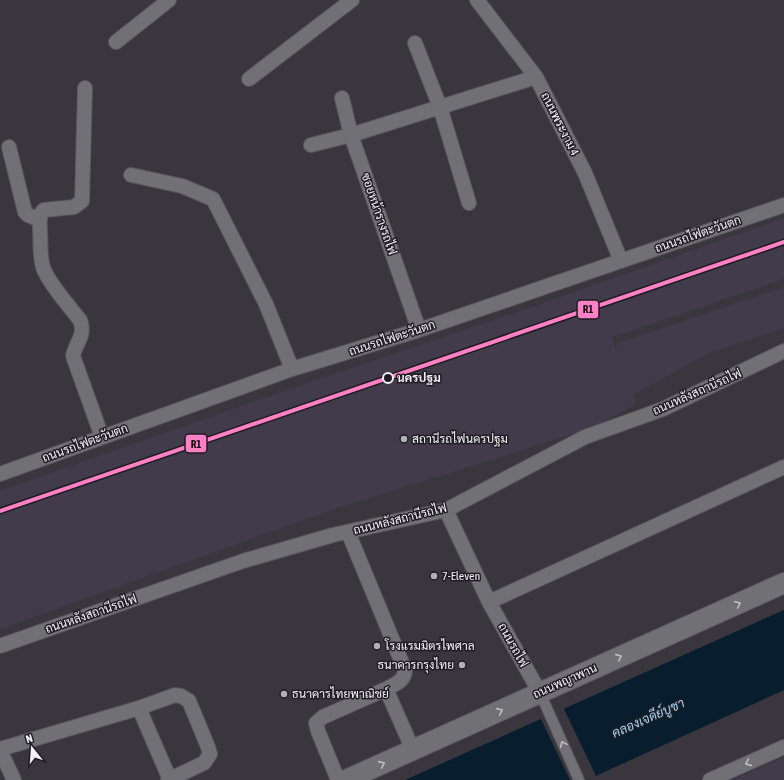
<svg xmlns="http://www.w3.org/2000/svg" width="784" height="780" font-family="'Asap Condensed',Sarabun,sans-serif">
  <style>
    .built { fill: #413b4b }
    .water { fill: #081e2f }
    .pier { fill: #39373d }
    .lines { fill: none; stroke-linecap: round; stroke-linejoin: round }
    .pedestrian-casing { stroke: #57565b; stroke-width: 12 }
    .minor-casing { stroke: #57565b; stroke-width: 16 }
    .secondary-casing { stroke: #57565b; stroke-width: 22 }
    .pedestrian { stroke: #717074; stroke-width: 10 }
    .minor { stroke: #717074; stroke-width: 14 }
    .secondary { stroke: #717074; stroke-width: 20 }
    .rail-1-casing { stroke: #1f1d22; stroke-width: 7 }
    .rail-1 { stroke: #ff80c5; stroke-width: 4 }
    .oneway { stroke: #bfbdc3 }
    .stop-dot { fill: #1f1d22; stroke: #f3f1f8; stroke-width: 2 }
    .poi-dot { fill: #b2b0b7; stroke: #1f1d22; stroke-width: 1.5 }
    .labels { text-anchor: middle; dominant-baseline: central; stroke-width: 3; stroke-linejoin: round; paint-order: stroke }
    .street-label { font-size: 12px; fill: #f3f1f8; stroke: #1f1d22 }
    .stop-label { font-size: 12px; font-weight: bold; fill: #f3f1f8; stroke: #1f1d22; text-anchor: start }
    .poi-label { font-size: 12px; fill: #f3f1f8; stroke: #1f1d22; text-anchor: start }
    .water-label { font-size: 13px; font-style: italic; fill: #9fd1f8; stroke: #1f1d22 }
    .line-badge { stroke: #1f1d22; stroke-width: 1.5 }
    .pale-badge-label { font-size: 11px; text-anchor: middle; font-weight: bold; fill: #111 }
  </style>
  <rect width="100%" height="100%" fill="#39373d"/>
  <path class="built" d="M784 218V279L612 337 617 352 616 344 784 287V328L711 352 633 395 636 404 593 428 334 509 0 629V491L247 404 552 300Z
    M784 757V780H733Z"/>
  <path class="water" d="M784 610V690L587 780H405Z"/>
  <path class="pier" d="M563 707 597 778 592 780H570L540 717Z"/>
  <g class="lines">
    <defs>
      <path id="pedestrian" d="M540 693 579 780"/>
      <path id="minor" d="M477 0 536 77 585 173 621 261
        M116 42 169 0
        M415 43 440 107 469 203
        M249 79 352 0
        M85 88 82 201 74 207 44 210C38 215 40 223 40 230 41 243 39 258 44 270 51 286 69 306 80 320 86 335 76 342 73 356L102 437
        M342 98 351 135 419 330
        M311 145 351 135 536 77
        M9 147 25 212 28 215 40 220
        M131 175 182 186 213 199 266 304 292 369
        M0 474 292 369 419 330 784 205
        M446 510 489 602 540 693
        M348 532 405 670C405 681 395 684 386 689L413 750
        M489 602 784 467
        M0 646 243 561 333 535 446 510 585 437 663 409 784 351
        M139 708 170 780
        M0 749 139 708 175 695 181 696 189 701 208 747 210 754 204 763 168 780
        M0 750 14 780
        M338 780 318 731 316 723 323 717 386 689
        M710 780 784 747"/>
      <path id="secondary" d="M346 780 784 583"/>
    </defs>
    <use href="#pedestrian" class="pedestrian-casing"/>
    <use href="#minor" class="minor-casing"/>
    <use href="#secondary" class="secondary-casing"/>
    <use href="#pedestrian" class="pedestrian"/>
    <use href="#minor" class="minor"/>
    <use href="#secondary" class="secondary"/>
    <defs>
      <path id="rail-1" d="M0 511 784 242"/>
    </defs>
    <use href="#rail-1" class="rail-1-casing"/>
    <use href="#rail-1" class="rail-1"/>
  </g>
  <defs><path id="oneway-chevron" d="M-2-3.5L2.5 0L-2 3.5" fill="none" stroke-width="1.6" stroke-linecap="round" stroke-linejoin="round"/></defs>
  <g class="oneway">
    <use href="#oneway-chevron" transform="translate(738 604) rotate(-24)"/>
    <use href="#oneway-chevron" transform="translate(619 657) rotate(-24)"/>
    <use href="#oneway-chevron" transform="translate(500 711) rotate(-24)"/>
    <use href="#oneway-chevron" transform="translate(563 744) rotate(-114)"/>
    <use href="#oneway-chevron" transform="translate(748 763) rotate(156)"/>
    <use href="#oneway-chevron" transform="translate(382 764) rotate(-24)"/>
  </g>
  <circle class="stop-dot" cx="388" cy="378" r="5"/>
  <g class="poi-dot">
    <circle cx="404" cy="439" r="4"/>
    <circle cx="434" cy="576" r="4"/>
    <circle cx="377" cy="646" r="4"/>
    <circle cx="462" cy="665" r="4"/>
    <circle cx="284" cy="694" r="4"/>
  </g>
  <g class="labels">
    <g class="street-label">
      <text transform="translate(560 124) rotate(63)">ถนนพระงาม 4</text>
      <text transform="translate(379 214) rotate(71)">ซอยหน้ารางรถไฟ</text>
      <text transform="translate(698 234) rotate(-19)">ถนนรถไฟตะวันตก</text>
      <text transform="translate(392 338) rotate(-18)">ถนนรถไฟตะวันตก</text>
      <text transform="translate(697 392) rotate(-24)">ถนนหลังสถานีรถไฟ</text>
      <text transform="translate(85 443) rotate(-20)">ถนนรถไฟตะวันตก</text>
      <text transform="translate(400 519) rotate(-14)">ถนนหลังสถานีรถไฟ</text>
      <text transform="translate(91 614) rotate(-19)">ถนนหลังสถานีรถไฟ</text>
      <text transform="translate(513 645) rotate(61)">ถนนรถไฟ</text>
      <text transform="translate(565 681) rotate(-24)">ถนนพญาพาน</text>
    </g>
    <g class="stop-label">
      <text x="397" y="378">นครปฐม</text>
    </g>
    <g class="poi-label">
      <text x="412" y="439">สถานีรถไฟนครปฐม</text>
      <text x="442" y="576">7-Eleven</text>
      <text x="385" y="646">โรงแรมมิตรไพศาล</text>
      <text x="454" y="665" text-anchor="end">ธนาคารกรุงไทย</text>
      <text x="292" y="694">ธนาคารไทยพาณิชย์</text>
    </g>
    <g class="water-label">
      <text transform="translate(648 718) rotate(-24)">คลองเจดีย์บูชา</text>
    </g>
  </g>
  <g class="line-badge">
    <rect x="577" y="300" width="22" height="19" rx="4" fill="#ff80c5"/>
    <rect x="185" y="434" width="22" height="19" rx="4" fill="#ff80c5"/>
  </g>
  <g class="pale-badge-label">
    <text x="588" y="313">R1</text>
    <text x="196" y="448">R1</text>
  </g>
  <g transform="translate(32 748) rotate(343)" stroke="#1f1d22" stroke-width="3" paint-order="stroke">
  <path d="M0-3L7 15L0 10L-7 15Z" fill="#f3f1f8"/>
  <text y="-6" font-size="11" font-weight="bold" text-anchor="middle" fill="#f3f1f8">N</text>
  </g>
</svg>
